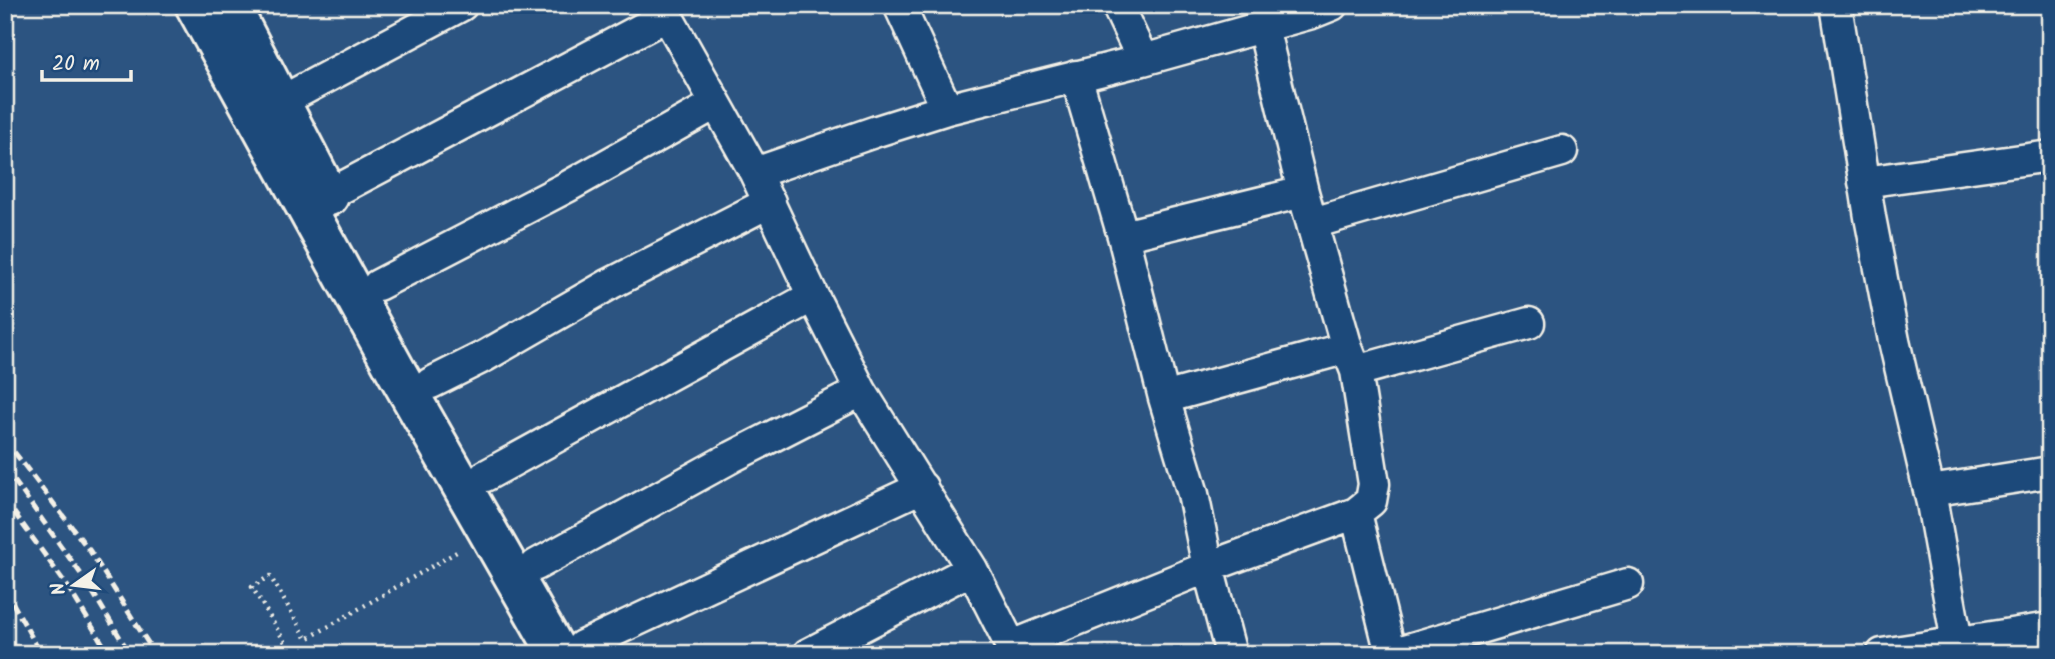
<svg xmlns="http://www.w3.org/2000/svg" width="2055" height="659" font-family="Kalam,sans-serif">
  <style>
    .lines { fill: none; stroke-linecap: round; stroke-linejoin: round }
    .street-casing { stroke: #f4f1e8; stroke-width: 35 }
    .highway-casing { stroke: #f4f1e8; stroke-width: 44 }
    .path { stroke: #f4f1e8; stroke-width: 4.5; stroke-dasharray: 2 5; stroke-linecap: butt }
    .street { stroke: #1f4a7a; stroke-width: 30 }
    .highway { stroke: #1f4a7a; stroke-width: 38 }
    .rail { stroke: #f4f1e8; stroke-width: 5; stroke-dasharray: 10 5; stroke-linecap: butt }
  </style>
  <rect width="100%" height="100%" fill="#2c5481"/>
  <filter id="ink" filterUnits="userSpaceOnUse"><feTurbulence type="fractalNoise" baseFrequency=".0143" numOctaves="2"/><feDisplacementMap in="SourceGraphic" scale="14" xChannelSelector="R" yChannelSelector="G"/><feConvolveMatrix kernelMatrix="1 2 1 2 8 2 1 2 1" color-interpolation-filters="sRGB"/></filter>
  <g filter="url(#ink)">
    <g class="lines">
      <defs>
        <path id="street" d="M661 5 755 173 813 296 861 391 972 569 1015 654
          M899 5 947 109
          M1117 5 1143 60
          M1836 5 1870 217 1894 341 1932 503 1957 642
          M1076 76 1123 236 1164 398 1193 494 1208 567 1231 654
          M280 102 462 5
          M755 173 877 131 947 109 1143 60 1312 13 1332 5
          M1864 182 2050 156
          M328 195 666 16
          M1313 223 1562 151
          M1123 236 1303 192
          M378 285 567 187 715 104
          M1356 371 1529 323
          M431 383 485 356 610 284 770 202
          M1164 398 1347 348
          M485 476 813 296
          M1930 491 2050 472
          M1356 513 1391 654
          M536 565 732 457 861 391
          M582 646 922 487
          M1012 646 1208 567 1356 513 1371 501 1374 484 1356 371 1347 348 1303 192 1263 27
          M808 654 972 569
          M1392 654 1628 584
          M1882 654 2050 628"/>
        <path id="highway" d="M195 5 395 369 558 654
          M230 5 329 196"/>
      </defs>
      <use href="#street" class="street-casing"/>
      <use href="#highway" class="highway-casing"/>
      <path class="path" d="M292 654 252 587 270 576 307 639 460 550"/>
      <use href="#street" class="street"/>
      <use href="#highway" class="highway"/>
      <path class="rail" d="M5 440 90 551 155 654
        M5 468 86 581 130 654
        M5 500 68 587 109 654
        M5 589 41 654"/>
    </g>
  </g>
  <rect width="2055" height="659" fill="none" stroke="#1f4a7a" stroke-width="28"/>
  <rect x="14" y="14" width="2027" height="631" fill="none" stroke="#f4f1e8" stroke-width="2.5" filter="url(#ink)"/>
  <g transform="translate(74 585) rotate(256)" stroke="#1f4a7a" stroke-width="5" paint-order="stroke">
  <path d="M0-5L12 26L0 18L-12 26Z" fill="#f4f1e8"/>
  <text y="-10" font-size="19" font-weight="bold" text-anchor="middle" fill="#f4f1e8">N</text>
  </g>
  <path d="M42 70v10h89v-10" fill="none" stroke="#f4f1e8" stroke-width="3.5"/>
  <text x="52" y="70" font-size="21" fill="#f4f1e8" stroke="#1f4a7a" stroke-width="5" paint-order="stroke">20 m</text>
</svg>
